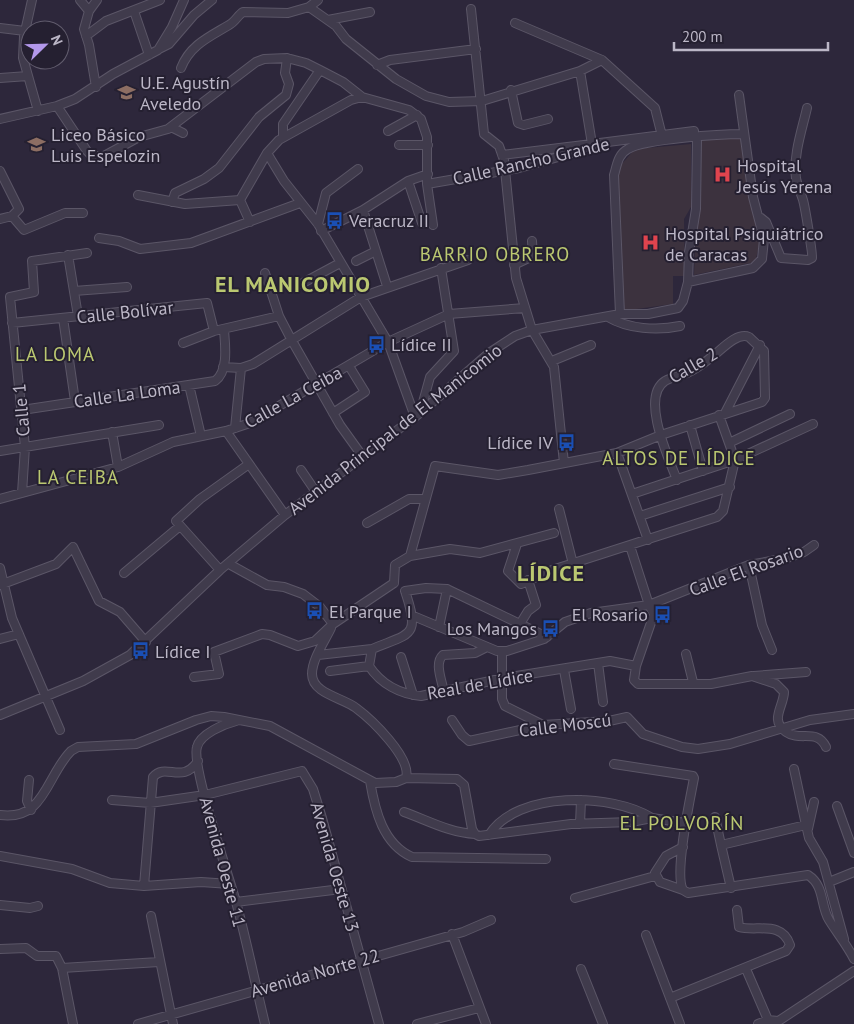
<svg xmlns="http://www.w3.org/2000/svg" width="854" height="1024" font-family="'PT Sans',sans-serif">
  <style>
    .medical { fill: #3c323e }
    .lines { fill: none; stroke-linecap: round; stroke-linejoin: round }
    .minor-casing { stroke: #5b5667; stroke-width: 10 }
    .minor { stroke: #403b4c; stroke-width: 8 }
    .labels { text-anchor: middle; dominant-baseline: central; stroke-width: 4; stroke-linejoin: round; paint-order: stroke }
    .poi-label { font-size: 18px; fill: #bcb7c7; stroke: #252031; text-anchor: start }
    .street-label { font-size: 18px; fill: #bcb7c7; stroke: #252031 }
    .neighbourhood-label { font-size: 19px; letter-spacing: 1px; fill: #bbc871; stroke: #252031 }
    .quarter-label { font-size: 20px; letter-spacing: 1px; fill: #bbc871; stroke: #252031 }
    .district-label { font-size: 22px; font-weight: bold; letter-spacing: 1px; fill: #bbc871; stroke: #252031 }
  </style>
  <rect width="100%" height="100%" fill="#2d273b"/>
  <path class="medical" d="M723 135 744 139 752 210 759 226 760 243 755 262 694 275 699 141Z
    M691 144V207L684 219 685 276H673V304L622 311 616 195 619 167 635 149Z"/>
  <g class="lines">
    <defs>
      <path id="minor" d="M32 0 24 36 23 58 38 111
        M80 0 89 11
        M309 7 336 26 346 39 396 79 426 96 449 102 482 101 580 71 602 60
        M471 9 484 134 499 146 504 160 516 278 532 330 554 367 564 463
        M134 11 149 55
        M328 20 370 12
        M515 23 602 60 655 108 662 136
        M0 28 25 31
        M86 36 106 21 160 0
        M159 49 169 44 194 15 212 0
        M377 65 390 60 476 49
        M181 68C190 45 209 37 229 25 235 22 238 15 243 12L288 13 309 7 318 0
        M0 78 28 76
        M96 87 89 45 84 29 89 11 97 0
        M511 90 518 123 524 125 548 119
        M57 106 87 151 92 156H104L139 137 168 129 256 62 264 59 287 58 306 63 320 70 343 82 362 97 409 110 421 119 427 137V184L433 225
        M0 119 57 106 75 99 113 74 158 50 172 27 184 0
        M171 127 183 133
        M388 131 417 115
        M283 137V124L320 70
        M399 145H428
        M267 153 284 181 318 224 388 342 415 417
        M502 155 592 144 580 71
        M0 171 19 209 12 216 0 219
        M408 181 422 223
        M427 184 519 168 569 154 592 144 694 131
        M138 195 185 204 240 200
        M172 202 175 193 204 179 219 168 259 117 286 95 289 84 285 73 287 58
        M363 210 387 286
        M12 216 24 230 65 213H83
        M761 218 766 222 781 258 808 260 812 258C813 255 805 207 803 200 801 193 797 185 796 178 793 155 802 130 807 108
        M250 222 240 200 267 153 279 140 351 100 362 97
        M318 224 326 193 358 169
        M321 231 363 210 408 181 428 174
        M99 238 119 241 140 249 191 243 300 203
        M68 255 78 316
        M356 261 376 251
        M514 265 533 256 532 241
        M265 273 279 316 291 339 340 425 363 457
        M688 282 753 268 762 259 764 239 753 197 739 95
        M301 284 340 263
        M74 291 127 287
        M620 314 614 175C617 165 618 154 628 149 644 139 722 134 743 134
        M608 317C628 329 657 331 680 326
        M63 318 75 401
        M12 323 207 303 214 331
        M183 343 214 331 279 316
        M552 361 591 345
        M223 367 241 368 253 364 361 297 468 260
        M189 385 201 436
        M22 410 215 381C229 371 225 344 224 330
        M333 413 365 392 349 366
        M420 413 430 377 454 351 441 268
        M725 413 760 345
        M690 425 703 471
        M235 428 241 368
        M226 431 285 515
        M112 432 118 467
        M729 443 790 414
        M0 451 159 425
        M617 453 648 540
        M301 470 316 492
        M22 493 25 447 10 297 34 292 32 261 87 253
        M632 494 735 460 813 424
        M0 499 118 467 173 442 226 431 250 423 388 342 449 314 525 308
        M559 509 573 564
        M640 516 730 487
        M367 523 409 499H425
        M517 544 508 571 521 584 552 570 717 517 723 511 735 460 719 415
        M410 556 435 466 498 475 528 470 617 453 661 435 762 402 765 398 764 351 749 337C737 332 722 349 713 356 705 362 697 369 687 373 680 376 672 377 665 381 640 397 669 459 677 480
        M229 564 267 585 284 587 303 594 320 607 333 624
        M749 565 762 625 772 650
        M0 568 12 618 60 730
        M220 570 176 521 200 499 249 464
        M124 573 180 526
        M394 583 395 565 410 556 450 549 480 553 554 533
        M0 585 56 564 73 547 99 601 120 612 146 642
        M405 591C421 638 410 633 372 649L369 666C381 684 400 694 421 696L504 678 610 661 636 666 654 614 649 605 630 546
        M405 591 426 588 447 589 547 637
        M411 615 497 651H507L544 639 565 622 591 613 649 605 749 565 787 558 804 552 814 545
        M520 624 528 611 536 605 528 580
        M439 627 447 589
        M331 628C325 641 312 659 312 674 312 694 344 698 356 708 371 719 412 758 406 778
        M0 639 19 634
        M502 652V699L505 706 543 725
        M686 654 693 682
        M318 655 372 649
        M401 657 413 695
        M598 663 603 702
        M636 666 634 680 638 684H711L752 676 776 684 784 692C784 706 769 720 786 732 800 742 817 728 826 747
        M564 670 571 709
        M330 671 369 666
        M754 676 806 672
        M194 677 219 674 214 652 262 634 270 635 298 646 315 641 333 624 394 583
        M444 692C442 681 434 663 443 655L475 653 487 647
        M0 715 83 681 130 655 220 570 285 515 420 413 489 353 515 336 532 330 620 314H648L678 308 683 301 688 282 689 252 696 209 697 138
        M452 720 462 735 469 741 543 725 609 721 627 717 643 734 682 747 698 749 730 744 810 720 854 714
        M236 721C224 724 200 734 197 747 191 766 229 876 236 902 247 942 255 983 265 1024
        M614 764 693 776 694 778C690 799 674 874 683 890L660 882 655 873 666 856 683 847
        M794 769 806 825
        M29 780 27 801 31 810
        M370 781C375 811 383 844 412 857L546 859
        M112 800 150 803 205 795 302 771 313 789 322 818 379 1024
        M837 806 854 853
        M404 812C427 820 450 833 475 834
        M0 815C45 821 46 776 71 751L78 747 136 744 196 720 211 716 224 717 270 726 375 783 396 782 406 778 457 779 464 785 472 829 475 834 479 836 571 824 631 822 652 818 685 823
        M715 817 721 845 806 825 809 838 823 862 844 939
        M580 824 581 800
        M808 829 814 802
        M489 835C517 790 612 793 652 818
        M721 845 731 888
        M0 856 72 869 110 883 144 886 201 882 230 884
        M829 882 854 872
        M144 886 153 777C166 762 182 785 198 761
        M683 890 688 893 808 875C825 886 820 905 829 920 837 933 847 945 854 959
        M575 898 655 876
        M236 902 341 889
        M0 905 30 908 38 906
        M151 916 173 1024
        M452 934 486 1024
        M646 935 680 1024
        M0 949 26 948 37 956H56L62 968 73 1024
        M62 968 159 962
        M581 969 603 1024
        M746 969 768 1020 778 1021
        M670 998 786 951 790 945C782 920 756 932 739 927L737 910
        M138 1024 463 932 491 920
        M417 1024 479 1008
        M758 1024 768 1020
        M774 1024 854 971"/>
    </defs>
    <use href="#minor" class="minor-casing"/>
    <use href="#minor" class="minor"/>
  </g>
  <defs>
    <symbol id="school-bare" viewBox="-9 -9 18 18"><path d="M0-5L7-2L0 1L-7-2ZM-4 1L0 2.5L4 1V4Q0 6-4 4Z" fill="#8d6e63" stroke="#252031" stroke-width="2.5" paint-order="stroke"/></symbol>
    <symbol id="hospital-bare" viewBox="-9 -9 18 18"><path d="M-5-5h3v3.5h4V-5h3V5h-3V1.5h-4V5h-3Z" fill="#e0444e" stroke="#252031" stroke-width="2.5" paint-order="stroke"/></symbol>
    <symbol id="bus-bare" viewBox="-9 -9 18 18"><path d="M-5-6H5V4H4V6H2V4H-2V6H-4V4H-5ZM-3.5-4V0h7V-4ZM-3.5 1.2v1.5H-2V1.2ZM2 1.2v1.5H3.5V1.2Z" fill="#1a4fb4" stroke="#252031" stroke-width="2.5" paint-order="stroke"/></symbol>
  </defs>
  <g fill-rule="evenodd">
    <use href="#school-bare" x="114" y="80" width="25" height="25"/>
    <use href="#school-bare" x="24" y="132" width="25" height="25"/>
    <use href="#hospital-bare" x="710" y="162" width="25" height="25"/>
    <use href="#bus-bare" x="322" y="208" width="25" height="25"/>
    <use href="#hospital-bare" x="638" y="230" width="25" height="25"/>
    <use href="#bus-bare" x="364" y="332" width="25" height="25"/>
    <use href="#bus-bare" x="554" y="430" width="25" height="25"/>
    <use href="#bus-bare" x="302" y="598" width="25" height="25"/>
    <use href="#bus-bare" x="650" y="602" width="25" height="25"/>
    <use href="#bus-bare" x="538" y="616" width="25" height="25"/>
    <use href="#bus-bare" x="128" y="638" width="25" height="25"/>
  </g>
  <g class="labels">
    <g class="poi-label">
      <text x="140" y="82">U.E. Agustín<tspan x="140" dy="21">Aveledo</tspan></text>
      <text x="51" y="134">Liceo Básico<tspan x="51" dy="21">Luis Espelozin</tspan></text>
      <text x="737" y="165">Hospital<tspan x="737" dy="21">Jesús Yerena</tspan></text>
      <text x="349" y="220">Veracruz II</text>
      <text x="665" y="233">Hospital Psiquiátrico<tspan x="665" dy="21">de Caracas</tspan></text>
      <text x="391" y="344">Lídice II</text>
      <text x="553" y="442" text-anchor="end">Lídice IV</text>
      <text x="329" y="611">El Parque I</text>
      <text x="648" y="614" text-anchor="end">El Rosario</text>
      <text x="537" y="628" text-anchor="end">Los Mangos</text>
      <text x="155" y="651">Lídice I</text>
    </g>
    <g class="street-label">
      <text transform="translate(531 161) rotate(-13)">Calle Rancho Grande</text>
      <text transform="translate(125 312) rotate(-6)">Calle Bolívar</text>
      <text transform="translate(693 365) rotate(-30)">Calle 2</text>
      <text transform="translate(127 394) rotate(-8)">Calle La Loma</text>
      <text transform="translate(293 397) rotate(-29)">Calle La Ceiba</text>
      <text transform="translate(21 410) rotate(-95)">Calle 1</text>
      <text transform="translate(395 429) rotate(-38)">Avenida Principal de El Manicomio</text>
      <text transform="translate(746 570) rotate(-20)">Calle El Rosario</text>
      <text transform="translate(480 684) rotate(-10)">Real de Lídice</text>
      <text transform="translate(565 725) rotate(-7)">Calle Moscú</text>
      <text transform="translate(223 862) rotate(75)">Avenida Oeste 11</text>
      <text transform="translate(335 867) rotate(74)">Avenida Oeste 13</text>
      <text transform="translate(315 973) rotate(-16)">Avenida Norte 22</text>
    </g>
    <g class="neighbourhood-label">
      <text x="495" y="254">BARRIO OBRERO</text>
      <text x="55" y="354">LA LOMA</text>
      <text x="679" y="458">ALTOS DE LÍDICE</text>
      <text x="78" y="477">LA CEIBA</text>
    </g>
    <g class="quarter-label">
      <text x="682" y="823">EL POLVORÍN</text>
    </g>
    <g class="district-label">
      <text x="293" y="284">EL MANICOMIO</text>
      <text x="551" y="573">LÍDICE</text>
    </g>
  </g>
  <g transform="translate(45 45) rotate(67)"><circle r="24" fill="#252031" stroke="#615c6d"/>
  <path d="M0-4L9 19L0 12L-9 19Z" fill="#b398eb"/>
  <text y="-8" font-size="14" font-weight="bold" text-anchor="middle" fill="#bcb7c7">N</text>
  </g>
  <path d="M674 42v8h154v-8" fill="none" stroke="#bcb7c7" stroke-width="2.5"/>
  <text x="682" y="42" font-size="15" fill="#bcb7c7" stroke="#252031" stroke-width="4" paint-order="stroke">200 m</text>
</svg>
